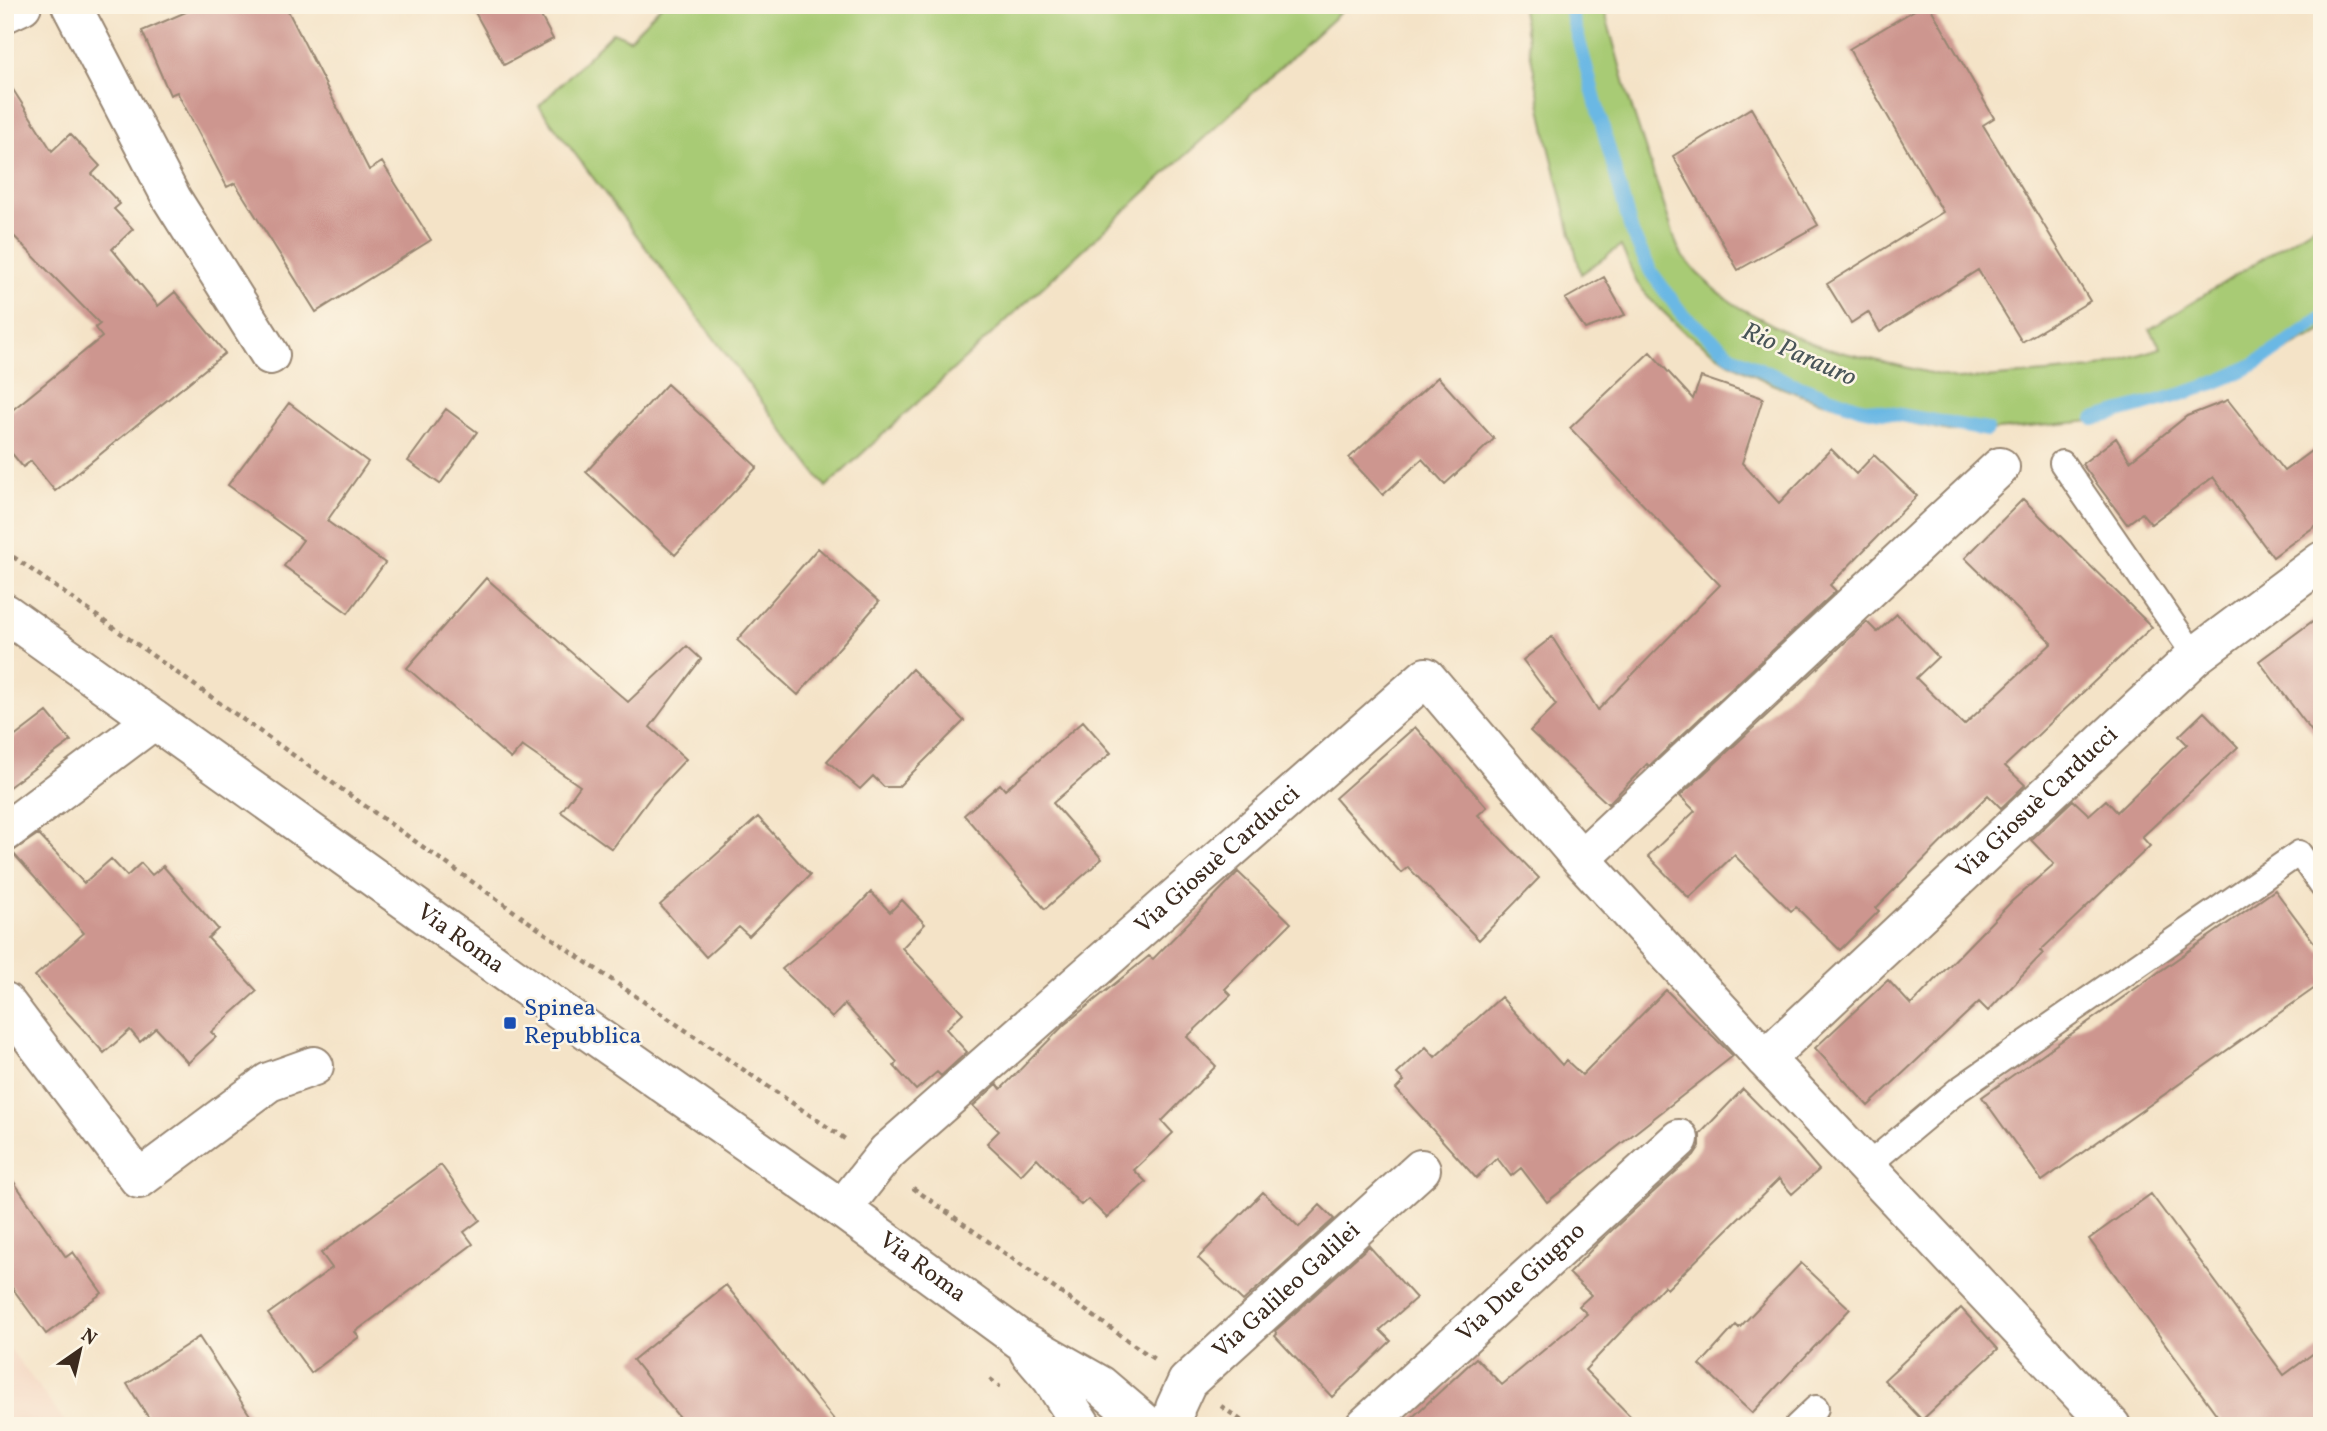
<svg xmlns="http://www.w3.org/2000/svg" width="2327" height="1431" font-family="Vollkorn,serif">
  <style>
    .built { fill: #f3d4bf }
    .green { fill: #a8cb74; stroke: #727a49; stroke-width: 2 }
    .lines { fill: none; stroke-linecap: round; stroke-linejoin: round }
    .stream { stroke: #6ab8e4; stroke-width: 14 }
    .building { fill: #cd968f }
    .lane-casing { stroke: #988672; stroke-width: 28 }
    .street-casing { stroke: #988672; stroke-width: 42 }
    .secondary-casing { stroke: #988672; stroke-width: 42 }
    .path { stroke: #988672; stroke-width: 4.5; stroke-dasharray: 5 5; stroke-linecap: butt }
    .lane { stroke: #fff; stroke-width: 24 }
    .street { stroke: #fff; stroke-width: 38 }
    .secondary { stroke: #fff; stroke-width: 38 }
    .transit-dot { fill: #1a4fb4; stroke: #fcf5e5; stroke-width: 2.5 }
    .labels { text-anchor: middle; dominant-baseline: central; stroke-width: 5; stroke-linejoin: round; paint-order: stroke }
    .street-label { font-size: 24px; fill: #3b2a1e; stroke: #fcf5e5 }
    .transit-label { font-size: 24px; fill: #164399; stroke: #fcf5e5; text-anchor: start }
    .water-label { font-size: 26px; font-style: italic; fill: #495559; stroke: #fcf5e5 }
  </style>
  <rect width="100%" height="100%" fill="#fcf5e5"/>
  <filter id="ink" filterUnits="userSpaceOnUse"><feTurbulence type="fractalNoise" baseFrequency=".0143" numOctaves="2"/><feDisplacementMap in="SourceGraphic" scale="14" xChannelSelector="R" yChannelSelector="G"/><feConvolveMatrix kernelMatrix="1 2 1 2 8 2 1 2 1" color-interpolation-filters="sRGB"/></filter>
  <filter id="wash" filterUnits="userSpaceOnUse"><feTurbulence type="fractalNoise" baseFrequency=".00686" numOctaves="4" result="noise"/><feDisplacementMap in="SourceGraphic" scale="28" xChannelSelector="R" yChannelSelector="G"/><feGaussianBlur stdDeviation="1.57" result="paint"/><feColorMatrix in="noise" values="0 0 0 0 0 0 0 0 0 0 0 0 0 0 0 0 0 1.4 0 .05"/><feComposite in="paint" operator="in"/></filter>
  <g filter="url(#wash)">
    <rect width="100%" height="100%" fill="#f4e3c7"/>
    <path class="built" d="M5 1342 68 1426H5Z"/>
    <path class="green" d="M662 5H1348L826 487 539 106 613 32 629 39Z
      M1521 5H1603L1630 102 1677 245 1682 255 1697 273 1719 293 1740 308 1794 336 1828 349 1956 379 1985 378 2093 369 2161 348 2150 329 2322 221V331L2254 368 2190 393 2120 416 2102 420 1987 431H1949L1878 416 1815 400 1772 384 1728 362 1683 331 1650 299 1637 283 1621 246 1581 274 1548 142Z"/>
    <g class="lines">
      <path class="stream" d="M1569 5 1632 233 1651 272 1682 314 1732 356 1788 382 1860 408 1987 430
        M2094 419C2140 405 2193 394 2237 373 2267 359 2295 337 2322 317"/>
    </g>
    <g id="blocks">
      <path class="building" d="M202 5H285L369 170 382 162 431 240 316 312 235 183 227 187 177 92 170 95 142 31Z
        M471 5H535L553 39 504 65Z
        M1923 5H1929L1994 118 1983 125 2090 301 2022 342 1978 270 1880 332 1868 312 1851 323 1827 284 1943 212 1849 49Z
        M5 77 52 151 70 134 100 166 92 174 120 204 114 209 133 229 112 249 158 306 175 292 225 353 55 491 31 461 23 467 5 445V416L102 337 95 328 100 324 5 227Z
        M1751 108 1818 225 1738 270 1673 156Z
        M1604 277 1625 315 1585 329 1565 299Z
        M1650 352 1693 399 1701 377 1763 398 1742 463 1779 503 1831 449 1856 474 1874 455 1917 496 1830 585 1836 591 1649 766 1647 764 1608 804 1530 731 1556 705 1523 660 1552 637 1598 710 1720 585 1570 428Z
        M1438 377 1494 439 1445 484 1422 459 1383 495 1349 458Z
        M667 384 757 467 675 555 586 472Z
        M2228 400 2284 471 2322 443V521L2273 557 2213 477 2151 524 2142 513 2127 524 2082 464 2116 438 2130 461 2187 416Z
        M289 403 368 462 327 521 385 563 348 613 284 566 303 540 228 485Z
        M446 409 477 432 440 484 408 461Z
        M2023 499 2152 627 2005 766 2025 785 2001 808 1988 795 1876 908 1879 911 1840 950 1796 907 1791 911 1734 855 1689 898 1648 856 1695 811 1680 796 1867 622 1877 632 1897 614 1938 657 1916 678 1964 725 2052 643 1965 558Z
        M818 548 879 602 798 695 737 640Z
        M486 578 628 702 687 646 701 659 650 727 686 759 653 794 612 849 561 812 580 786 522 746 511 759 407 668Z
        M2322 614V745L2259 661Z
        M912 669 964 721 898 787H884L873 776 860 789 827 761Z
        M47 712 71 741 5 790V744Z
        M2204 712 2238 747 2142 837 2150 846 2040 951 2043 953 1988 1011 1979 1002 1868 1106 1815 1048 1888 980 1911 1005 2012 901 2054 864 2031 840 2073 800 2089 815 2106 800 2117 812 2187 744 2179 736Z
        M1083 721 1111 753 1053 803 1102 859 1045 909 964 815 1000 784 1005 790Z
        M1415 727 1487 807 1478 815 1539 878 1479 940 1408 867 1401 873 1335 798Z
        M758 817 810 875 749 936 739 927 706 957 660 905Z
        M38 834 84 883 111 859 127 876 141 863 152 875 163 866 218 929 208 938 257 991 211 1032 216 1037 188 1063 156 1028 140 1042 130 1030 104 1053 35 976 84 933 12 852Z
        M1238 872 1291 923 1225 989 1231 995 1187 1037 1216 1066 1162 1121 1173 1133 1134 1170 1146 1182 1107 1218 1088 1199 1081 1205 1037 1158 1021 1175 987 1143 999 1131 973 1106 997 1084 1001 1089 1064 1025 1149 956 1153 959Z
        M2275 890 2322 953V983L2042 1181 1982 1097Z
        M871 892 890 912 902 900 925 924 902 948 963 1013 946 1029 967 1052 941 1076 937 1072 916 1090 894 1066 897 1062 845 1004 832 1018 782 969 852 912Z
        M1666 990 1733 1056 1547 1202 1521 1168 1511 1176 1497 1158 1476 1178 1396 1089 1404 1081 1397 1074 1426 1047 1435 1057 1501 997 1562 1065 1566 1060 1582 1075Z
        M1743 1089 1795 1142 1819 1170 1792 1194 1779 1179 1667 1289 1664 1286 1585 1370 1640 1426H1403L1476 1358 1502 1385 1587 1314 1579 1306 1591 1295 1569 1273 1598 1243 1694 1155 1700 1146V1134Z
        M441 1165 480 1220 464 1232 473 1244 355 1332 359 1337 311 1373 268 1314 332 1268 321 1253Z
        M5 1169 66 1257 73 1252 102 1293 46 1334 5 1278Z
        M1263 1192 1299 1227 1320 1205 1334 1219 1243 1301 1198 1258Z
        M2151 1194 2284 1375 2322 1347V1426H2225L2089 1239Z
        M1369 1246 1416 1298 1380 1330 1391 1341 1332 1397 1275 1336 1277 1334 1275 1331Z
        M1801 1263 1850 1309 1752 1413 1700 1365 1736 1325 1739 1328Z
        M726 1285 839 1426H686L633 1360Z
        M1961 1308 1998 1349 1922 1420 1884 1380Z
        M199 1337 257 1426H154L127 1384Z"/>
    </g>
  </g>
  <g filter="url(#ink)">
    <use href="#blocks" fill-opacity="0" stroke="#988672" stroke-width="2"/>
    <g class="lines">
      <defs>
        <path id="lane" d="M2062 463 2195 656
          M1866 1167 1958 1090 2299 853 2322 886
          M1797 1426 1816 1408"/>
        <g id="street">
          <path d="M71 5 172 199 270 355"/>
          <path d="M5 13 22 5"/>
          <path d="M5 832 154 720"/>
          <path d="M1581 859 2000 467"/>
          <path d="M5 1002 139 1179 269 1082 314 1066"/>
          <path id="s1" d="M1765 1059 2195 656 2322 561"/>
          <path id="s2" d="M842 1209 887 1152 1426 677 1581 859 1765 1059 2111 1426"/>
          <path id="s3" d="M1174 1426 1175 1408 1187 1382 1421 1169"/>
          <path id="s4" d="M1365 1426 1679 1139"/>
        </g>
        <g id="secondary">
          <path id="s5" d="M5 613 532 991 842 1209 1019 1339 1100 1385 1148 1426"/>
          <path d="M1029 1352 1052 1379 1082 1426"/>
        </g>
      </defs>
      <use href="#lane" class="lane-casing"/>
      <use href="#street" class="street-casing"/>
      <use href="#secondary" class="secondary-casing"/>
      <path class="path" d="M5 551 587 963 845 1139
        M913 1188 1154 1359
        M990 1379 1000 1387
        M1221 1406 1249 1426"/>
      <use href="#lane" class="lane"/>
      <use href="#street" class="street"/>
      <use href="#secondary" class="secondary"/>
    </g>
  </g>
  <rect class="transit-dot" x="503" y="1016" width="14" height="14" rx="3.5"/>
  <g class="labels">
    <g class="street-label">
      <text stroke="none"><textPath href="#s1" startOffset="374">Via Giosuè Carducci</textPath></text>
      <text stroke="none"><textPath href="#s2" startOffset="514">Via Giosuè Carducci</textPath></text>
      <text stroke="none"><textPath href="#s5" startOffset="560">Via Roma</textPath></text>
      <text stroke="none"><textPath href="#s5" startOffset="1127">Via Roma</textPath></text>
      <text stroke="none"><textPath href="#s4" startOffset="212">Via Due Giugno</textPath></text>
      <text stroke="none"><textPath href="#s3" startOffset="182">Via Galileo Galilei</textPath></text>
    </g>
    <g class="transit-label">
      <text x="524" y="1009">Spinea<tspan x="524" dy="28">Repubblica</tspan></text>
    </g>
    <g class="water-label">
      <text transform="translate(1799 355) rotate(24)">Rio Parauro</text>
    </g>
  </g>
  <rect width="2327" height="1431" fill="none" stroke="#fcf5e5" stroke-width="28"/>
  <g transform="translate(80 1350) rotate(34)" stroke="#fcf5e5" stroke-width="5" paint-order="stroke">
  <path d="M0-5L12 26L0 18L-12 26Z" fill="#3b2a1e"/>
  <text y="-10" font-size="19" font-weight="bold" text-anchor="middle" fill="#3b2a1e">N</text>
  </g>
</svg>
